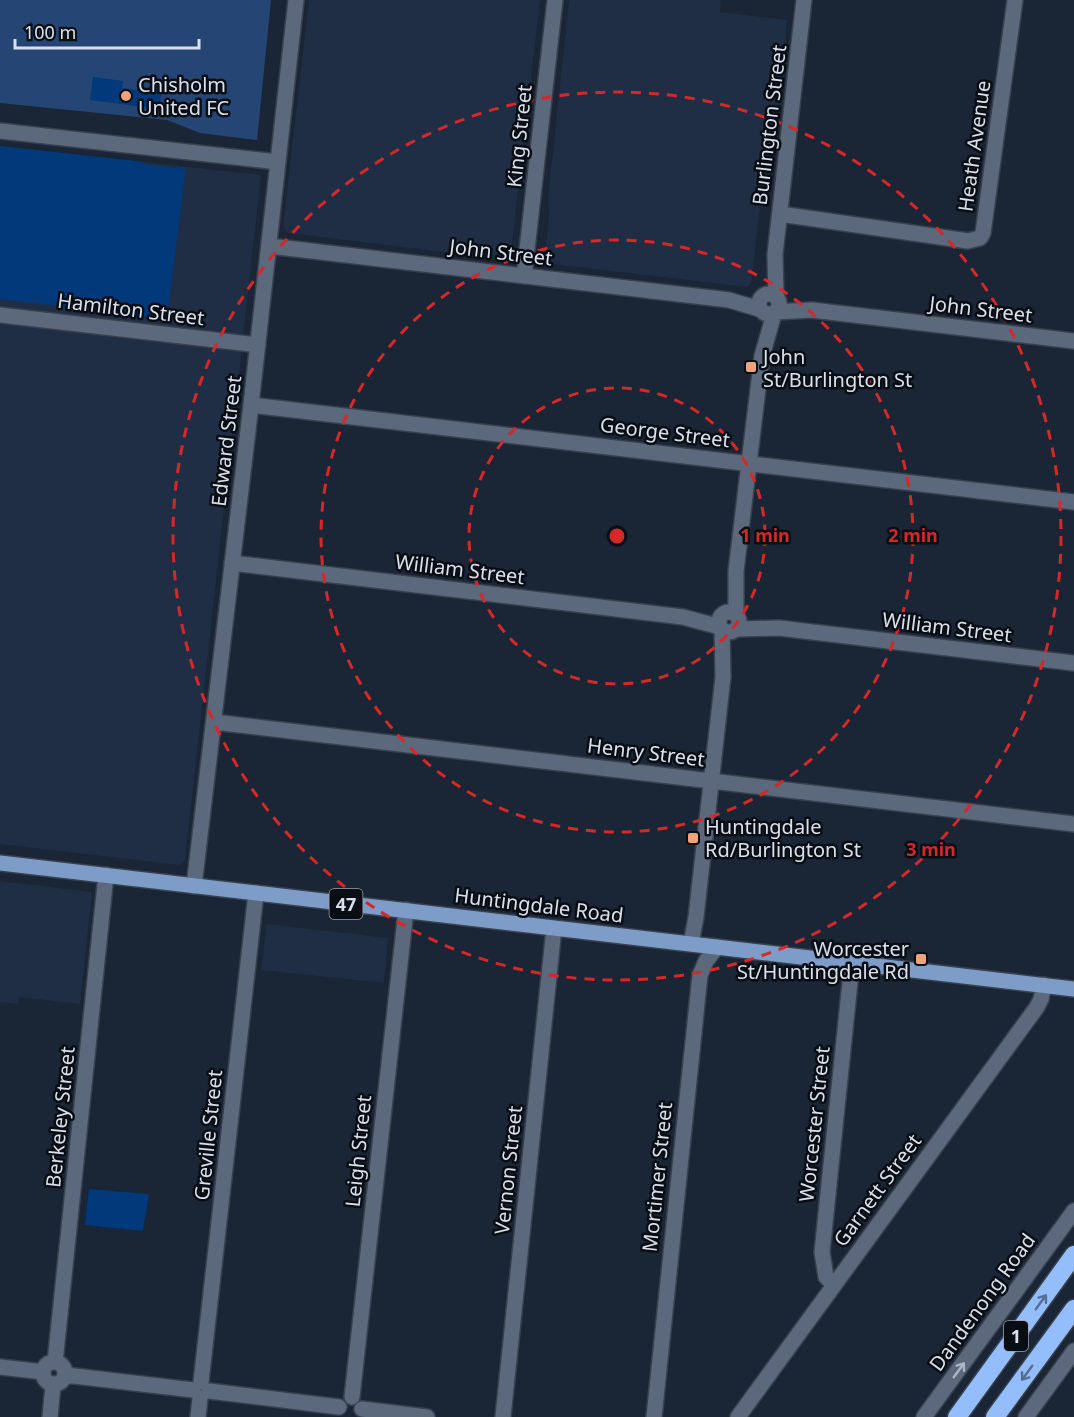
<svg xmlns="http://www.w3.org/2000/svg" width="1074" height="1417" font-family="'Noto Sans',sans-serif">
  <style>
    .built { fill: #1f2e44 }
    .green { fill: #254674 }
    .building { fill: #01397b }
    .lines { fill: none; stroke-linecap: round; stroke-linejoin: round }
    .minor-casing { stroke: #38404e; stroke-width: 18 }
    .major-casing { stroke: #38404e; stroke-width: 18 }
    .highway-casing { stroke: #38404e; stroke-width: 21 }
    .minor { stroke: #5c697c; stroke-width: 15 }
    .major { stroke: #7d9cc8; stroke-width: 15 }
    .highway { stroke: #93befb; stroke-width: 18 }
    .oneway { stroke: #556f94 }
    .oneway2 { stroke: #adb6c4 }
    .ring { fill: none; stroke: #d62828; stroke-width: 3; stroke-dasharray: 10 8 }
    .poi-dot { fill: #f1a27b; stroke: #090e15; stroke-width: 2 }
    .labels { text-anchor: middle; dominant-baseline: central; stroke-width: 5; stroke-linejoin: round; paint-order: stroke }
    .shield { fill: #090e15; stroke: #9ba1ab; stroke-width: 1.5 }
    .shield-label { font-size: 18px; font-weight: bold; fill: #d9e0eb }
    .poi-label { font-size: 20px; fill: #d9e0eb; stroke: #090e15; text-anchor: start }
    .street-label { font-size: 20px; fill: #d9e0eb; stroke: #090e15 }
    .centre { fill: #d62828; stroke: #090e15; stroke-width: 3 }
    .ring-label { font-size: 18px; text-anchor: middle; font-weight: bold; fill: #d62828; stroke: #090e15; stroke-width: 5; stroke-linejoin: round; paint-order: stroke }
  </style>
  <rect width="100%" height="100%" fill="#1a2535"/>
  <path class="built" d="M309 0H540L510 260 288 233 283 226Z
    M569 0H721L720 12 787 20 771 166H765L751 284 747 287 544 263 549 219 548 199Z
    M0 146 261 175 185 860 180 865 0 844Z
    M0 881 92 892 80 1004 20 997 18 1004 0 1002Z
    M267 924 388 938 384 983 261 970Z"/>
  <path class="green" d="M0 0H271L257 140 200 133 167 120 0 103Z"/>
  <path class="building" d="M93 77 123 81 122 88 161 93 160 109 90 100Z
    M0 146 145 162 144 164 186 169 167 319 0 299Z
    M89 1189 149 1194 143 1231 85 1225Z"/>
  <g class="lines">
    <defs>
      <path id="minor" d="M0 131 278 162
        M780 214 968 241 980 238 983 233 1015 0
        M269 246 729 300 759 309
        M524 276 555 0
        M759 304a10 10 0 1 1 20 0a10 10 0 1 1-20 0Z
        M776 297 775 254 804 0
        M776 312 812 310 1074 341
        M0 315 258 345
        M251 405 1074 502
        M232 563 683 617 720 627
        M719 622a10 10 0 1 1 20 0a10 10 0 1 1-20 0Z
        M736 614V571L749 463 762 356 774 314
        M737 629 779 628 1074 663
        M214 722 1074 824
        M194 886 251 405 296 0
        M691 944 696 917 723 677 722 630
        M834 1285 826 1277 822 1252 852 963
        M43 1373a11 11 0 1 1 22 0a11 11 0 1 1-22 0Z
        M55 1362 106 875
        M0 1367 43 1372
        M66 1375 193 1390
        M201 1382 256 893
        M209 1391 339 1407
        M352 1397 406 910
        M362 1409 427 1417
        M50 1417 53 1385
        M198 1417 200 1398
        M503 1417 554 928
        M654 1417 700 975 706 961 717 947
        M738 1417 1037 1007 1041 999 1044 985
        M924 1417 1074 1211
        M1026 1417 1074 1351"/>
      <path id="major" d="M0 863 1074 989"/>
      <path id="highway" d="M957 1417 1074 1255
        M995 1417 1074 1309"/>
    </defs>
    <use href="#minor" class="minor-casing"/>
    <use href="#major" class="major-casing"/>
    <use href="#highway" class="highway-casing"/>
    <use href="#minor" class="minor"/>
    <use href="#major" class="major"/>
    <use href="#highway" class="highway"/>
  </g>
  <defs><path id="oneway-shaft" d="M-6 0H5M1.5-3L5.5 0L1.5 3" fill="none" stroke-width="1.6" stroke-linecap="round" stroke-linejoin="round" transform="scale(1.5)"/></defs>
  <g class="oneway">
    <use href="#oneway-shaft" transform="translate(1041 1302) rotate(-54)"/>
    <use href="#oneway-shaft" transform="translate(1027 1373) rotate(126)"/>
  </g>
  <use class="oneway2" href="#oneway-shaft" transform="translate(959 1370) rotate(-54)"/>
  <g class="ring">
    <circle cx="617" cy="536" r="148"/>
    <circle cx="617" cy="536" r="296"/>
    <circle cx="617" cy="536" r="444"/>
  </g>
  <g class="poi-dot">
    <circle cx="126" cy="96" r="6"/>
    <rect x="745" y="361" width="12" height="12" rx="3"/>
    <rect x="687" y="832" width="12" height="12" rx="3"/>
    <rect x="915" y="953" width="12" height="12" rx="3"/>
  </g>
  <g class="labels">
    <g class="shield">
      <rect x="329.5" y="889" width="33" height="30" rx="4.5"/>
      <rect x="1004" y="1321" width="24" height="30" rx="4.5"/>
    </g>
    <g class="shield-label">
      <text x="346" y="904">47</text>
      <text x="1016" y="1336">1</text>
    </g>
    <g class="poi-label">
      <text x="138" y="84">Chisholm<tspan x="138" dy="23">United FC</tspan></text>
      <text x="763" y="356">John<tspan x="763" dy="23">St/Burlington St</tspan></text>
      <text x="705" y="826">Huntingdale<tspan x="705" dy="23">Rd/Burlington St</tspan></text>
      <text x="909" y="948" text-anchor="end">Worcester<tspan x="909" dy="23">St/Huntingdale Rd</tspan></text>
    </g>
    <g class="street-label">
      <text transform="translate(769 125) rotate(-83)">Burlington Street</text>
      <text transform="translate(519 136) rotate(-84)">King Street</text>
      <text transform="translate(974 146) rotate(-82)">Heath Avenue</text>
      <text transform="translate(501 252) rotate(7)">John Street</text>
      <text transform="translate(131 309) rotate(7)">Hamilton Street</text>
      <text transform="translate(981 309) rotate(7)">John Street</text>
      <text transform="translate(665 432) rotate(7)">George Street</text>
      <text transform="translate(226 441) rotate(-83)">Edward Street</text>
      <text transform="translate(460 569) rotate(7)">William Street</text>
      <text transform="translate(947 627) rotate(7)">William Street</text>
      <text transform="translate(646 752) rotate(7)">Henry Street</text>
      <text transform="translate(539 905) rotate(7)">Huntingdale Road</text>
      <text transform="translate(60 1117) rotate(-84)">Berkeley Street</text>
      <text transform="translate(814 1124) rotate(-84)">Worcester Street</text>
      <text transform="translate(208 1135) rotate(-84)">Greville Street</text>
      <text transform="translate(358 1151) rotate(-84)">Leigh Street</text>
      <text transform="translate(508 1170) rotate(-84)">Vernon Street</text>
      <text transform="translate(657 1177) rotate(-84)">Mortimer Street</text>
      <text transform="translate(877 1190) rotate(-54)">Garnett Street</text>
      <text transform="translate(982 1302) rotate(-54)">Dandenong Road</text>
    </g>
  </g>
  <circle cx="617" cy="536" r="9" class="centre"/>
  <g class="ring-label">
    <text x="765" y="542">1 min</text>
    <text x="913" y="542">2 min</text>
    <text x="931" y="856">3 min</text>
  </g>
  <path d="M15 39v9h184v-9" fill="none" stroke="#d9e0eb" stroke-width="3"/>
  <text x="24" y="39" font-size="18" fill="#d9e0eb" stroke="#090e15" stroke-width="4.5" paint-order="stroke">100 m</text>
</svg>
